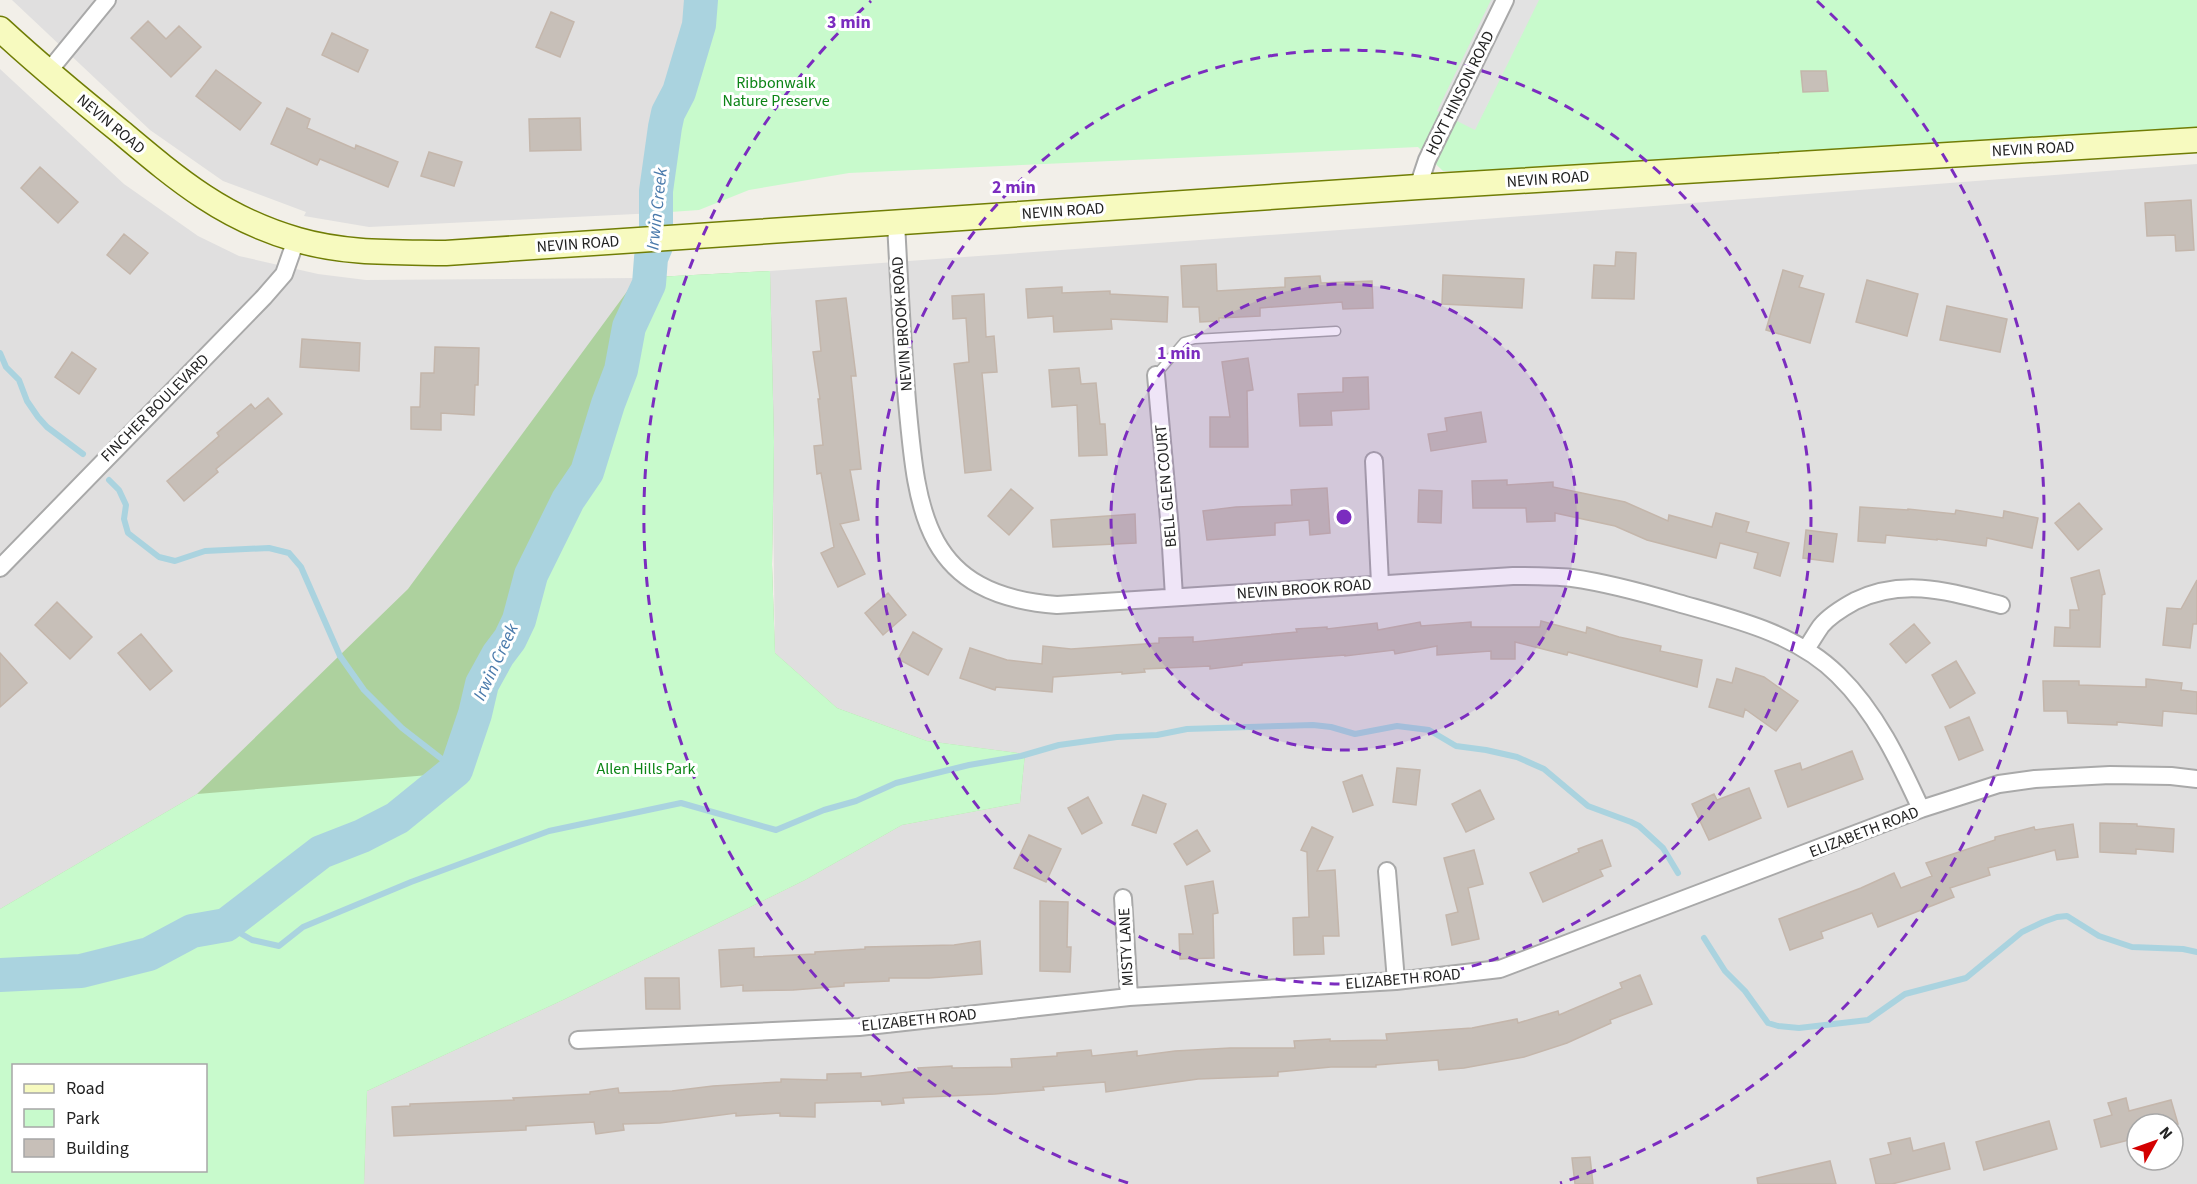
<svg xmlns="http://www.w3.org/2000/svg" width="2197" height="1184" font-family="'Source Sans 3',sans-serif">
  <style>
    .residential { fill: #e0dfdf; fill-rule: evenodd }
    .forest { fill: #add19e }
    .park { fill: #c8facc; fill-rule: evenodd }
    .parking { fill: #e2e2e2 }
    .lines { fill: none; stroke-linecap: round; stroke-linejoin: round }
    .stream { stroke: #aad3df; stroke-width: 6 }
    .river { stroke: #aad3df; stroke-width: 34 }
    .building { fill: #c7bfb8; stroke: #c4b6ab; stroke-width: 1.5 }
    .lane-casing { stroke: #a9a9a9; stroke-width: 11 }
    .street-casing { stroke: #a9a9a9; stroke-width: 20 }
    .secondary-casing { stroke: #707d05; stroke-width: 27 }
    .lane { stroke: #fff; stroke-width: 8 }
    .street { stroke: #fff; stroke-width: 16 }
    .secondary { stroke: #f7fabf; stroke-width: 24 }
    .ring { fill: none; stroke: #7b2cbf; stroke-width: 3; stroke-dasharray: 10 8 }
    .labels { text-anchor: middle; dominant-baseline: central; stroke-width: 6; stroke-linejoin: round; paint-order: stroke }
    .park-label { font-size: 16px; fill: #0c8416; stroke: #fff }
    .street-label { font-size: 16px; fill: #222; stroke: #fff }
    .water-label { font-size: 18px; font-style: italic; fill: #4a7aab; stroke: #fff }
    .centre { fill: #7b2cbf; stroke: #fff; stroke-width: 3 }
    .ring-label { font-size: 18px; text-anchor: middle; font-weight: bold; fill: #7b2cbf; stroke: #fff; stroke-width: 6; stroke-linejoin: round; paint-order: stroke }
  </style>
  <rect width="100%" height="100%" fill="#f2efe9"/>
  <path class="residential" d="M12 0H708L656 213 369 227 304 216 306 212 223 181 150 130Z
    M0 69 124 184 198 236 239 256 318 274 366 280 637 278 535 617 197 794 0 909Z
    M2197 164V1184H364L367 1091 563 1000 805 880 902 825 1020 803 1025 754 927 741 837 708 775 653 770 271 1381 227ZM2137 1124H2173V1160H2137Z"/>
  <path class="forest" d="M770 271 774 442 772 565 775 653 837 708 927 741 1025 754 1020 803 902 825 805 880 563 1000 367 1091 364 1184 319 1098 0 909 197 794 408 589 637 278Z"/>
  <path class="park" d="M701 0H2197V127L1488 171H1443L1418 147 849 173 749 190 699 210 656 213V191L668 113 679 92 699 26Z
    M770 271 774 442 772 565 775 653 837 708 927 741 1025 754 1020 803 902 825 805 880 563 1000 367 1091 364 1184H0V909L197 794 466 772 503 646 535 617 637 278ZM14 1066H206V1170H14Z"/>
  <path class="parking" d="M1491 0H1539L1475 130 1437 111Z"/>
  <g class="lines">
    <path class="stream" d="M0 353 6 367 19 380 27 401 38 417 47 427 83 454
      M109 480 119 490 126 505 124 519 128 533 159 557 175 561 205 551 269 548 289 553 301 567 340 656 364 690 402 728 456 770
      M226 925 252 940 279 946 303 927 411 882 549 831 681 803 776 830 824 810 856 801 896 783 969 765 1021 756 1059 745 1117 737 1157 735 1187 729 1313 725 1331 727 1355 734 1397 726 1429 730 1456 746 1486 750 1517 757 1544 769 1588 806 1631 822 1639 826 1663 848 1678 873
      M1704 938 1725 971 1745 991 1768 1023 1778 1026 1799 1028 1868 1020 1905 994 1966 978 2022 932 2043 922 2057 917 2067 916 2099 936 2132 947 2183 949 2197 952"/>
    <path class="river" d="M0 975 81 971 149 954 192 931 226 925 321 852 362 836 397 818 456 770 475 714 482 684 498 655 510 639 519 620 531 575 568 500 587 472 608 404 621 370 629 327 649 284 651 258 656 246V191L665 127 668 113 679 92 699 25 701 0"/>
  </g>
  <path class="building" d="M551 12 574 22 560 57 536 47Z
    M148 21 166 39 179 26 201 47 171 77 131 38Z
    M332 33 368 50 358 72 322 55Z
    M216 70 261 103 240 130 196 96Z
    M1801 71H1826L1828 91 1803 92Z
    M287 108 310 119 307 128 355 149 356 145 398 162 388 187 320 159 317 165 271 144Z
    M580 118 581 150 530 151 529 119Z
    M429 152 462 162 454 186 421 176Z
    M40 167 78 202 58 223 21 188Z
    M2191 200 2194 250 2176 251 2175 235 2147 236 2145 203Z
    M124 234 148 253 130 274 107 255Z
    M1616 252 1636 253 1634 299 1592 298 1594 265 1615 266Z
    M1216 264 1217 291 1285 287V278L1320 276 1321 283 1372 281 1373 308 1343 309 1342 302 1260 308V316L1219 318V321L1200 322 1199 307H1183L1181 266Z
    M1783 270 1803 276 1799 287 1824 294 1810 343 1766 330Z
    M1443 275 1524 279 1522 308 1442 304Z
    M1867 280 1918 294 1907 336 1856 322Z
    M1062 287V293L1110 291V294L1168 297 1167 322 1111 319 1112 329 1054 332 1053 316 1028 318 1026 289Z
    M984 294 986 337 994 336 997 372 982 373 991 470 965 473 954 364 969 362 966 318 953 319 952 296Z
    M846 298 856 376H851L861 469 850 470 859 520 840 524 865 574 838 587 821 553 834 547 821 473 817 474 814 446 823 445 818 399H820L813 352 821 351 816 301Z
    M1947 306 2007 319 2000 352 1940 340Z
    M302 339 360 343 359 371 300 367Z
    M435 347 479 348 478 385H475L474 415 441 413V430L411 429V407H420L421 373H434Z
    M72 352 96 369 79 394 55 377Z
    M1248 358 1253 390 1247 391 1248 447H1210V417H1230L1222 362Z
    M1079 368 1081 384 1096 383 1100 424H1105L1107 455 1079 456 1077 405 1052 407 1049 370Z
    M1368 377 1369 409 1331 411 1332 425 1300 426 1298 394 1343 392V378Z
    M268 398 282 414 216 469 218 472 184 501 167 481 219 436 217 433 251 404 255 409Z
    M1481 412 1486 442 1431 451 1428 434 1447 431 1445 418Z
    M1507 480V485L1553 482V487L1625 502 1668 521 1669 515 1712 527 1716 513 1749 522 1746 532 1789 543 1780 576 1754 568 1758 553 1720 543 1716 558 1647 540 1615 526 1555 513V521L1527 522 1526 508H1473L1472 481Z
    M1327 488 1330 533 1310 535 1309 520 1275 523V535L1207 540 1203 511 1236 507 1292 505 1291 490Z
    M1011 489 1033 508 1009 535 988 516Z
    M1419 490 1442 491 1441 523 1418 522Z
    M2079 503 2102 529 2078 550 2055 523Z
    M1860 507 1908 510V509L1955 514 1956 510 2003 518 2004 511 2038 518 2032 548 1987 538 1986 546 1937 539V540L1886 535 1885 543 1858 541Z
    M1135 514 1136 543 1053 547 1051 520Z
    M1806 530 1837 534 1833 562 1803 558Z
    M2099 570 2105 594 2102 595 2100 647 2054 646 2055 627 2070 628V610H2079L2071 578Z
    M2197 580V624H2193L2190 648 2163 645 2167 608 2181 609Z
    M888 593 906 615 883 635 865 613Z
    M57 602 92 637 70 659 35 625Z
    M1541 621 1586 633 1587 627 1619 637 1661 646 1660 651 1702 660 1697 687 1568 652 1567 655 1515 642V659H1491V651L1437 655V646L1395 654 1394 650 1345 656V655L1242 663V665L1210 669V666L1144 669 1145 672 1122 674V672L1053 677 1052 692 996 687 995 690 960 678 970 648 1007 660 1042 664 1043 646 1071 649 1159 643V638L1193 637V642L1297 632 1296 629 1327 627V629L1377 623 1378 630 1420 622 1421 626 1471 622V627H1540Z
    M1914 624 1930 643 1906 663 1890 644Z
    M913 632 942 649 928 675 898 659Z
    M141 634 172 671 150 690 118 653Z
    M0 653 27 683 0 707Z
    M1956 661 1975 693 1950 708 1932 675Z
    M1736 668 1764 677 1798 701 1776 731 1745 709 1743 717 1709 707 1717 679 1732 683Z
    M2146 679 2182 683 2181 690 2197 692V714L2163 711 2162 726 2117 722V725L2068 723 2067 711H2044L2043 681H2079V685L2146 687Z
    M1969 717 1983 750 1959 760 1945 727Z
    M1852 751 1863 779 1788 807 1775 771 1800 763 1802 770Z
    M1397 768 1420 770 1416 805 1393 802Z
    M1362 775 1373 805 1353 812 1343 782Z
    M1749 788 1761 818 1709 840 1692 804 1714 794 1717 800Z
    M1480 790 1494 819 1466 832 1452 804Z
    M1143 795 1166 804 1156 833 1132 825Z
    M1088 797 1102 823 1082 834 1068 808Z
    M2100 823 2137 824V826L2174 829 2173 852 2136 849V854L2100 852Z
    M2073 824 2078 857 2057 860 2055 850 1988 868 1990 875 1950 888 1954 897 1878 927 1872 913 1821 932 1823 938 1790 950 1779 919 1861 888 1894 873 1901 888 1932 876 1926 863 1995 840V837L2034 827 2035 830Z
    M1312 827 1333 837 1317 871 1335 870 1339 936H1323L1324 954 1294 955 1293 918 1309 917 1307 852 1301 850Z
    M1197 830 1210 851 1187 865 1174 844Z
    M1029 835 1061 849 1046 882 1014 868Z
    M1602 840 1611 866 1600 870 1603 876 1543 902 1530 873 1579 852 1578 849Z
    M1474 850 1483 884 1468 888 1479 939 1452 945 1446 915 1458 912 1444 858Z
    M1213 881 1218 913 1213 914 1214 958 1180 959 1179 934H1193L1185 886Z
    M1040 901 1068 902 1067 947H1071L1070 972 1040 971Z
    M980 941 982 974 929 978H889V981L844 983V986L793 990 743 991V985L721 987 719 950 754 948V957L815 954V952L865 949V947L954 945Z
    M1640 975 1652 1004 1610 1020 1611 1023 1567 1043 1524 1057 1464 1068 1439 1070 1438 1060 1376 1065V1067H1331L1278 1072V1076L1198 1079 1106 1092 1105 1082 1043 1087 1044 1090 995 1094 903 1098 904 1103 882 1105 881 1101 815 1103V1117L780 1116V1113L736 1116V1113L660 1123 623 1124 624 1130 596 1134 594 1122 526 1126V1130L394 1136 392 1107 410 1106V1104L514 1100 513 1098 590 1094V1092L618 1088 619 1093 672 1091 713 1086 781 1082V1079L827 1080V1074L861 1073V1077L919 1071 918 1068 952 1066V1068L1012 1067 1011 1059 1057 1056V1053L1091 1050 1092 1056 1137 1051V1056L1175 1051 1230 1048H1295L1294 1041 1330 1039V1041L1387 1040 1386 1034 1472 1028 1517 1019 1518 1023 1558 1011 1559 1015 1622 988 1620 983Z
    M645 978H679L680 1009H646Z
    M2126 1098 2129 1111 2171 1100 2178 1124H2137V1138L2101 1147 2094 1120 2112 1115 2108 1103Z
    M2049 1121 2057 1149 1984 1170 1976 1142Z
    M1910 1138 1913 1151 1944 1143 1950 1169 1892 1184H1876L1870 1159 1891 1154 1888 1143Z
    M1590 1157 1593 1184H1575L1572 1158Z
    M1830 1161 1836 1184H1758L1757 1178Z"/>
  <g class="lines">
    <defs>
      <path id="lane" d="M1156 375 1184 342 1195 339 1336 331"/>
      <path id="street" d="M48 72 107 0
        M1418 187 1427 160 1505 0
        M896 222C899 282 902 341 907 401 917 511 923 595 1057 605L1513 576C1533 576 1553 576 1572 578 1608 583 1644 593 1678 603 1734 619 1796 633 1838 675 1876 712 1899 761 1921 809
        M1156 375 1170 530 1174 597
        M1374 461 1380 583
        M0 568 264 297 284 274 296 240
        M1806 649C1811 642 1816 633 1821 626 1830 615 1844 607 1855 601 1905 577 1950 592 2001 605
        M1387 871 1396 981
        M1123 898 1129 997
        M578 1040 859 1027 1129 997 1396 981 1500 969 1921 809 1999 784 2035 779 2110 775 2171 776 2197 779"/>
      <path id="secondary" d="M0 29C39 65 80 99 121 132 178 180 224 219 298 240 346 254 396 252 446 253L1418 187 2197 140"/>
    </defs>
    <use href="#lane" class="lane-casing"/>
    <use href="#street" class="street-casing"/>
    <use href="#secondary" class="secondary-casing"/>
    <use href="#lane" class="lane"/>
    <use href="#street" class="street"/>
    <use href="#secondary" class="secondary"/>
  </g>
  <circle cx="1344" cy="517" r="233" fill="#7b2cbf" fill-opacity=".12"/>
  <g class="ring">
    <circle cx="1344" cy="517" r="233"/>
    <circle cx="1344" cy="517" r="467"/>
    <path d="M1128 1183A700 700 0 0 1 871 1M1817 1A700 700 0 0 1 1560 1183"/>
  </g>
  <g class="labels">
    <g class="park-label">
      <text x="776" y="83">Ribbonwalk<tspan x="776" dy="18">Nature Preserve</tspan></text>
      <text x="646" y="769">Allen Hills Park</text>
    </g>
    <g class="street-label">
      <text transform="translate(1460 93) rotate(-64)">HOYT HINSON ROAD</text>
      <text transform="translate(111 124) rotate(40)">NEVIN ROAD</text>
      <text transform="translate(2033 149) rotate(-3)">NEVIN ROAD</text>
      <text transform="translate(1548 179) rotate(-4)">NEVIN ROAD</text>
      <text transform="translate(1063 211) rotate(-4)">NEVIN ROAD</text>
      <text transform="translate(578 244) rotate(-4)">NEVIN ROAD</text>
      <text transform="translate(902 324) rotate(-94)">NEVIN BROOK ROAD</text>
      <text transform="translate(155 408) rotate(-45)">FINCHER BOULEVARD</text>
      <text transform="translate(1166 486) rotate(-95)">BELL GLEN COURT</text>
      <text transform="translate(1304 589) rotate(-4)">NEVIN BROOK ROAD</text>
      <text transform="translate(1864 832) rotate(-21)">ELIZABETH ROAD</text>
      <text transform="translate(1126 947) rotate(-93)">MISTY LANE</text>
      <text transform="translate(1403 979) rotate(-5)">ELIZABETH ROAD</text>
      <text transform="translate(919 1020) rotate(-6)">ELIZABETH ROAD</text>
    </g>
    <g class="water-label">
      <text transform="translate(657 209) rotate(-84)">Irwin Creek</text>
      <text transform="translate(496 662) rotate(-65)">Irwin Creek</text>
    </g>
  </g>
  <circle cx="1344" cy="517" r="9" class="centre"/>
  <g class="ring-label">
    <text x="849" y="28">3 min</text>
    <text x="1014" y="193">2 min</text>
    <text x="1179" y="359">1 min</text>
  </g>
  <rect x="12" y="1064" width="195" height="108" fill="#ffffff" stroke="#a7a7a7" stroke-width="1.5"/>
  <rect x="24" y="1084" width="30" height="9" fill="#f7fabf" stroke="#a7a7a7" stroke-width="1.5"/>
  <text x="66" y="1094" font-size="18" fill="#222222">Road</text>
  <rect x="24" y="1109" width="30" height="18" fill="#c8facc" stroke="#a7a7a7" stroke-width="1.5"/>
  <text x="66" y="1124" font-size="18" fill="#222222">Park</text>
  <rect x="24" y="1139" width="30" height="18" fill="#c7bfb8" stroke="#a7a7a7" stroke-width="1.5"/>
  <text x="66" y="1154" font-size="18" fill="#222222">Building</text>
  <g transform="translate(2155 1142) rotate(50)"><circle r="28" fill="#ffffff" stroke="#a7a7a7" stroke-width="1.5"/>
  <path d="M0-4.5L10 22L0 15L-10 22Z" fill="#d40000"/>
  <text y="-9" font-size="16" font-weight="bold" text-anchor="middle" fill="#222222">N</text>
  </g>
</svg>
